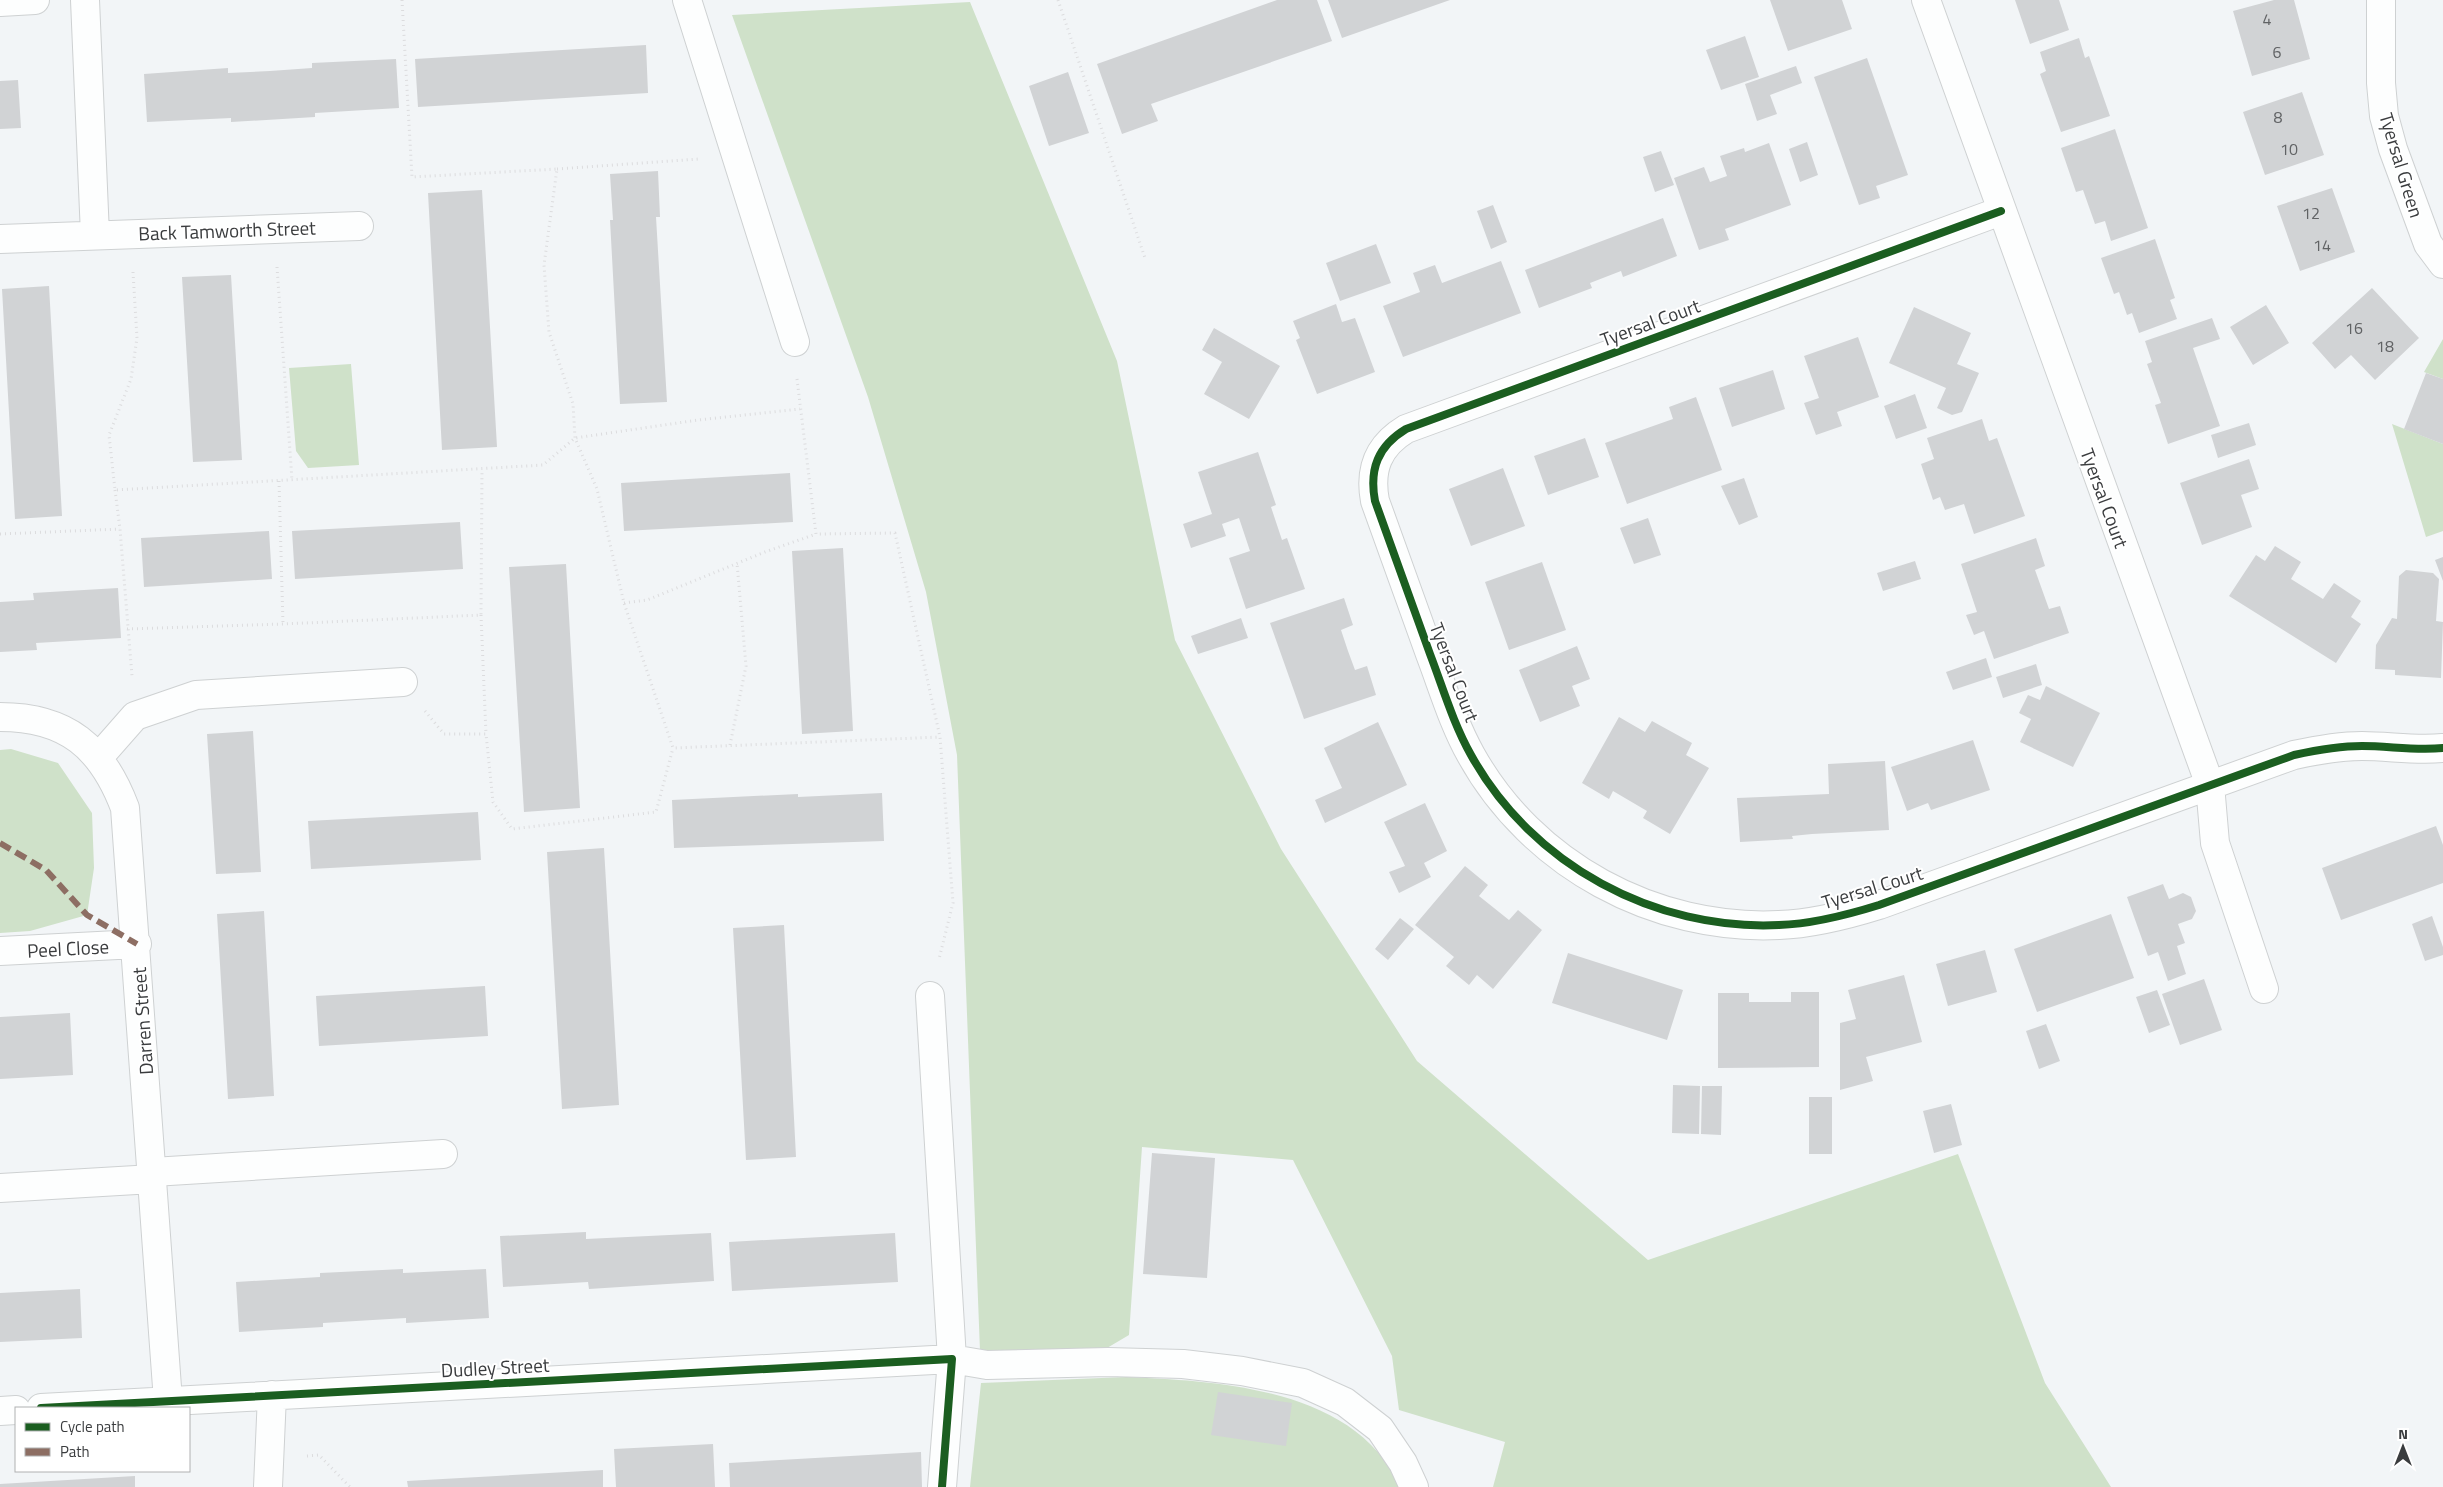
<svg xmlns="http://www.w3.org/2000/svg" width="2443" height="1487" font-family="'Titillium Web',sans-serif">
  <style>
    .green { fill: #cfe1c9 }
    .building { fill: #d1d3d5 }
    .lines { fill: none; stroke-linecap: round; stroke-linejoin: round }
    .minor-casing { stroke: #ced1d2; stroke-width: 30 }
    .path { stroke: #dcdcde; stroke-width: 3; stroke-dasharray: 1 4; stroke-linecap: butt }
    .minor { stroke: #fdfefe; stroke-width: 28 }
    .quiet { stroke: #8d6e63; stroke-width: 6; stroke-dasharray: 12 6; stroke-linecap: butt }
    .cycleway-casing { stroke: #fff; stroke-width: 11 }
    .cycleway { stroke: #1b5e20; stroke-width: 8 }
    .labels { text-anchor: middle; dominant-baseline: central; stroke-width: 4; stroke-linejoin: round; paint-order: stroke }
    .number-label { font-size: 16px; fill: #606264 }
    .street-label { font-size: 19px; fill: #3a3c3e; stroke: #fff }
  </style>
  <rect width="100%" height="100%" fill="#f2f5f7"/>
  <path class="green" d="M970 2 1117 361 1175 640 1281 849 1417 1061 1648 1260 1958 1154 2045 1383 2111 1487H1493L1505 1442 1399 1410 1392 1356 1293 1160 1142 1147 1129 1335 1107 1348 980 1351 957 755 926 592 868 397 732 15Z
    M2443 339V379L2424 372Z
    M351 364 359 465 308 468 296 451 289 368Z
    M2392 424 2443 444V531L2426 537Z
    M11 749 58 763 92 813 94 868 87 915 30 931 0 933V750Z
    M1126 1377C1219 1381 1356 1388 1400 1487H970L981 1383Z"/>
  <path class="building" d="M1277 0H1317L1332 41 1151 104 1158 121 1122 134 1097 64Z
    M1328 0H1450L1342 38Z
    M1770 0H1842L1852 29 1788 51Z
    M2015 0H2059L2069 30 2030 44Z
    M2274 0H2294L2310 59 2252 76 2233 11Z
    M1745 36 1759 77 1721 90 1706 50Z
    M2079 38 2085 58 2089 56 2110 116 2061 132 2040 74 2046 71 2040 52Z
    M646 45 648 93 418 107 415 59Z
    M1867 58 1908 175 1876 186 1880 198 1859 205 1814 77Z
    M396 59 399 108 315 113V117L231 122V118L147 122 144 74 228 68V73L270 71 312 68V63Z
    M1796 66 1802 83 1770 95 1777 114 1757 121 1745 84Z
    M1068 72 1089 133 1049 146 1029 86Z
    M18 80 21 128 0 129V81Z
    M2302 92 2324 155 2265 175 2243 112Z
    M2115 129 2148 228 2111 241 2105 221 2095 224 2083 190 2076 192 2061 148Z
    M1807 142 1818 175 1800 182 1789 149Z
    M1769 143 1791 205 1725 229 1729 240 1699 250 1674 178 1704 167 1710 182 1727 176 1720 156 1744 148 1745 152Z
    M1661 151 1674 185 1655 192 1643 157Z
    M658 171 660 217H656L667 402 620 404 610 220H613L610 174Z
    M2332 188 2355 252 2300 271 2277 206Z
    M482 190 497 447 442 450 428 193Z
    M1493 205 1507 242 1491 249 1477 211Z
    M1663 218 1677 256 1623 277 1621 271 1590 283 1592 288 1539 308 1525 270Z
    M2155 239 2175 298 2170 300 2177 319 2139 333 2132 313 2127 315 2119 292 2114 294 2101 258Z
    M1376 244 1391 283 1340 301 1326 263Z
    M1501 261 1521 313 1403 357 1383 306 1420 292 1413 273 1435 265 1442 283Z
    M231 275 242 460 193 462 182 277Z
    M49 286 62 516 15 519 2 289Z
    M2372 288 2419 338 2375 380 2351 355 2335 369 2312 343Z
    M1336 304 1342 322 1355 318 1375 372 1317 394 1296 340 1300 338 1293 321Z
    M2266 305 2289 343 2253 365 2230 327Z
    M1914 307 1971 333 1957 364 1979 373 1962 412 1952 415 1937 408 1946 388 1889 363Z
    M2212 318 2220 339 2193 348 2220 426 2168 444 2155 405 2161 403 2147 364 2152 362 2145 341Z
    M1214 328 1280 366 1249 419 1204 394 1222 362 1202 350Z
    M1858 337 1879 397 1837 412 1842 426 1816 435 1804 403 1819 398 1804 356Z
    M1773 370 1785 409 1732 427 1719 388Z
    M2426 373 2443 379V444L2404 429Z
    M1915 394 1927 428 1896 439 1884 406Z
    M1696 397 1722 470 1627 504 1605 443 1673 419 1669 407Z
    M1982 419 1989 441 1997 438 2025 516 1974 534 1964 504 1945 510 1940 497 1933 500 1921 464 1934 459 1927 438Z
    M2249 423 2256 445 2218 458 2211 435Z
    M1585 438 1599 477 1548 495 1534 456Z
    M1258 452 1276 505 1271 507 1282 540 1287 538 1305 589 1246 609 1229 558 1250 551 1239 518 1222 524 1226 536 1191 548 1183 524 1212 514 1198 472Z
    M2249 459 2259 489 2241 495 2252 527 2202 545 2180 483Z
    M1503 468 1525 526 1471 546 1449 489Z
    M790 473 793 522 624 531 621 483Z
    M1744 478 1758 517 1739 525 1721 486Z
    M1648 518 1661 555 1634 564 1620 528Z
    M460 522 463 569 295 579 292 531Z
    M269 531 272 579 144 587 141 538Z
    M2036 538 2045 566 2035 570 2049 609 2060 606 2069 633 1994 659 1984 631 1974 635 1966 615 1977 612 1961 564Z
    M2275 546 2301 562 2291 579 2323 599 2334 583 2361 601 2351 617 2361 624 2336 663 2229 596 2256 555 2265 561Z
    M843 548 853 731 802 734 792 551Z
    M2443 557V581L2435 560Z
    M1915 561 1921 579 1883 591 1877 573Z
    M1542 562 1566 630 1509 650 1485 582Z
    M566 564 580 808 524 812 509 567Z
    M2406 570 2433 573 2439 579 2436 621 2443 622 2441 678 2395 675V670L2375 669 2376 645 2392 618 2397 619 2399 576Z
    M118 588 121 638 36 643 37 650 0 652V602L34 600 33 593Z
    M1344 598 1353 625 1341 630 1348 651 1355 670 1367 666 1376 695 1304 719 1270 623Z
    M1241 618 1248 638 1198 654 1191 636Z
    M1577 646 1590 679 1572 686 1580 706 1540 722 1519 670Z
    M1986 658 1992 677 1953 690 1946 672Z
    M2036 664 2042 685 2003 698 1996 677Z
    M2046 686 2100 713 2073 767 2020 742 2031 719 2019 713 2028 695 2040 700Z
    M1619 717 1645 732 1652 721 1692 743 1686 755 1709 768 1670 834 1643 818 1647 811 1613 791 1609 799 1582 783Z
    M1378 722 1407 785 1325 823 1315 800 1342 788 1324 748Z
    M253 731 261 872 216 874 207 734Z
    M1973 740 1990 790 1931 810 1928 803 1907 811 1891 767Z
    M1885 761 1889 830 1812 834 1792 836 1793 839 1740 842 1737 798 1829 794 1828 764Z
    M882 793 884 841 674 848 672 800 798 794V797Z
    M1425 803 1447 851 1424 863 1431 877 1399 893 1389 872 1405 866 1384 822Z
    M478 812 481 860 311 869 308 821Z
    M2436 826 2443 845V883L2341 920 2322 868Z
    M604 848 619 1105 562 1109 547 852Z
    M1465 866 1488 885 1479 896 1509 920 1518 910 1542 930 1493 989 1477 975 1469 985 1446 966 1454 957 1415 925Z
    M2163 884 2169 899 2183 893 2191 897 2196 911 2192 919 2178 924 2185 943 2177 946 2186 974 2168 981 2158 952 2148 956 2127 897Z
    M264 911 274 1096 228 1099 217 914Z
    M2111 914 2134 978 2037 1012 2014 949Z
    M2432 916 2443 947V955L2425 961 2412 924Z
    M1400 918 1414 929 1388 960 1375 949Z
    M784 925 796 1157 746 1160 733 928Z
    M1985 950 1997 992 1948 1006 1936 964Z
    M1568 953 1683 990 1667 1040 1552 1003Z
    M1904 975 1922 1042 1866 1057 1873 1081 1840 1090V1023L1856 1019 1848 990Z
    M2204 979 2222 1030 2180 1045 2162 994Z
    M485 986 488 1036 319 1046 316 996Z
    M2157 990 2170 1025 2149 1033 2136 997Z
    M1791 992H1819V1067L1718 1068V993H1749V1002H1791Z
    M70 1013 73 1075 0 1079V1017Z
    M2046 1024 2060 1061 2039 1069 2026 1031Z
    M1673 1085 1700 1086 1699 1134 1672 1133Z
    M1702 1086H1722L1721 1135 1701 1134Z
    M1809 1097H1832V1154H1809Z
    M1951 1104 1962 1145 1934 1153 1923 1111Z
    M1152 1153 1215 1158 1207 1278 1143 1274Z
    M586 1232V1239L711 1233 714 1281 589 1289 588 1282 503 1287 500 1236Z
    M895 1233 898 1282 732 1291 729 1242Z
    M403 1269V1273L486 1269 489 1318 406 1323V1318L323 1323V1327L239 1332 236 1282 320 1277V1273Z
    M80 1289 82 1338 0 1342V1293Z
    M1218 1392 1292 1403 1286 1446 1211 1435Z
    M713 1444 715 1487H616L614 1449Z
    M921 1452 922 1487H730L729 1463Z
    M603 1470V1487H408L407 1481Z
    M135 1476V1487H0V1484Z"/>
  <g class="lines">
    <defs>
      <path id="minor" d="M85 0 95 235
        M687 0 795 342
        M1926 0 2210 785 2215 843 2264 989
        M2381 0V83L2384 116 2393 149 2428 244 2443 264
        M0 2 35 0
        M2001 211 1406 429C1378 446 1369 469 1375 501 1393 552 1412 603 1430 654 1443 688 1453 723 1471 755 1532 865 1655 931 1779 925 1813 924 1847 915 1879 905L2294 755C2317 750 2339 746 2362 746 2389 746 2416 751 2443 748
        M0 239 359 226
        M0 717C67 717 102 747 125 808L168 1401
        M99 757 135 716 196 695 403 682
        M0 951 137 944
        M930 996 952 1359 942 1487
        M153 1172 443 1154
        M0 1188 153 1179
        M41 1408 952 1359 987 1365 1108 1362 1183 1364 1242 1371 1303 1383 1345 1402 1380 1429 1403 1463 1414 1487
        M0 1411 16 1410
        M268 1487 272 1395"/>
    </defs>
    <use href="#minor" class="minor-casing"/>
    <path class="path" d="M402 0 412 177 557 169 544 265 549 332 573 404 575 438 597 489 624 603 673 748 940 737
      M1058 0 1145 258
      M557 169 699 159
      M277 267 292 480
      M133 272 137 338 131 379 109 435 115 490 543 465 575 438 698 420 800 409
      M797 379 816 534 895 533 940 737 953 903 939 959
      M279 481 283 624
      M115 490 120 529 132 676
      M0 534 120 529
      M624 603 647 600 765 552 816 534
      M481 615 486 734
      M127 629 283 624 481 615 482 470
      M425 711 444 734H486L493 802 512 829 656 812 673 748
      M730 745 746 666 737 563
      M307 1456 319 1455 350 1487"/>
    <use href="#minor" class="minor"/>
    <path class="quiet" d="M0 843 46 870 87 915 137 944"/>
    <defs>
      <path id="cycleway" d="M2001 211 1406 429C1378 446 1369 469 1375 501 1393 552 1412 603 1430 654 1443 688 1453 723 1471 755 1532 865 1655 931 1779 925 1813 924 1847 915 1879 905L2294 755C2317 750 2339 746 2362 746 2389 746 2416 751 2443 748
        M41 1408 952 1359 942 1487"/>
    </defs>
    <use href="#cycleway" class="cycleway-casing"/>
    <use href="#cycleway" class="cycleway"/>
  </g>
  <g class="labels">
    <g class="number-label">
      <text x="2267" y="19">4</text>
      <text x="2277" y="52">6</text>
      <text x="2278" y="117">8</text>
      <text x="2289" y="149">10</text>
      <text x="2311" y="213">12</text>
      <text x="2322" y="245">14</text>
      <text x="2354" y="328">16</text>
      <text x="2385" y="346">18</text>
    </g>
    <g class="street-label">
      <text transform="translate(2402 165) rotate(73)">Tyersal Green</text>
      <text transform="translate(227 230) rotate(-2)">Back Tamworth Street</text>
      <text transform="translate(1650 322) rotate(-20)">Tyersal Court</text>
      <text transform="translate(2105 498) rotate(70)">Tyersal Court</text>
      <text transform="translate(1455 672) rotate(69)">Tyersal Court</text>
      <text transform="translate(1872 887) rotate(-17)">Tyersal Court</text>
      <text transform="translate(68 948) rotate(-3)">Peel Close</text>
      <text transform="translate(142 1021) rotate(-94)">Darren Street</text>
      <text transform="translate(495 1367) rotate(-3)">Dudley Street</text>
    </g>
  </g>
  <rect x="15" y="1407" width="175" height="65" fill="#ffffff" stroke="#b0b1b2"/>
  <rect x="25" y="1423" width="25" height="8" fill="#1b5e20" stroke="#b0b1b2"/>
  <text x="60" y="1432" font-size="15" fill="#3a3c3e">Cycle path</text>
  <rect x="25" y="1448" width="25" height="8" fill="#8d6e63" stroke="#b0b1b2"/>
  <text x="60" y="1457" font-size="15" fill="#3a3c3e">Path</text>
  <g transform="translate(2403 1447)" stroke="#ffffff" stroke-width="4" paint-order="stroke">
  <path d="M0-4L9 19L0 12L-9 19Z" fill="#3a3c3e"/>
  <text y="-8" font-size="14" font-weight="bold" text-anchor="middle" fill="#3a3c3e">N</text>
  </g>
</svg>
